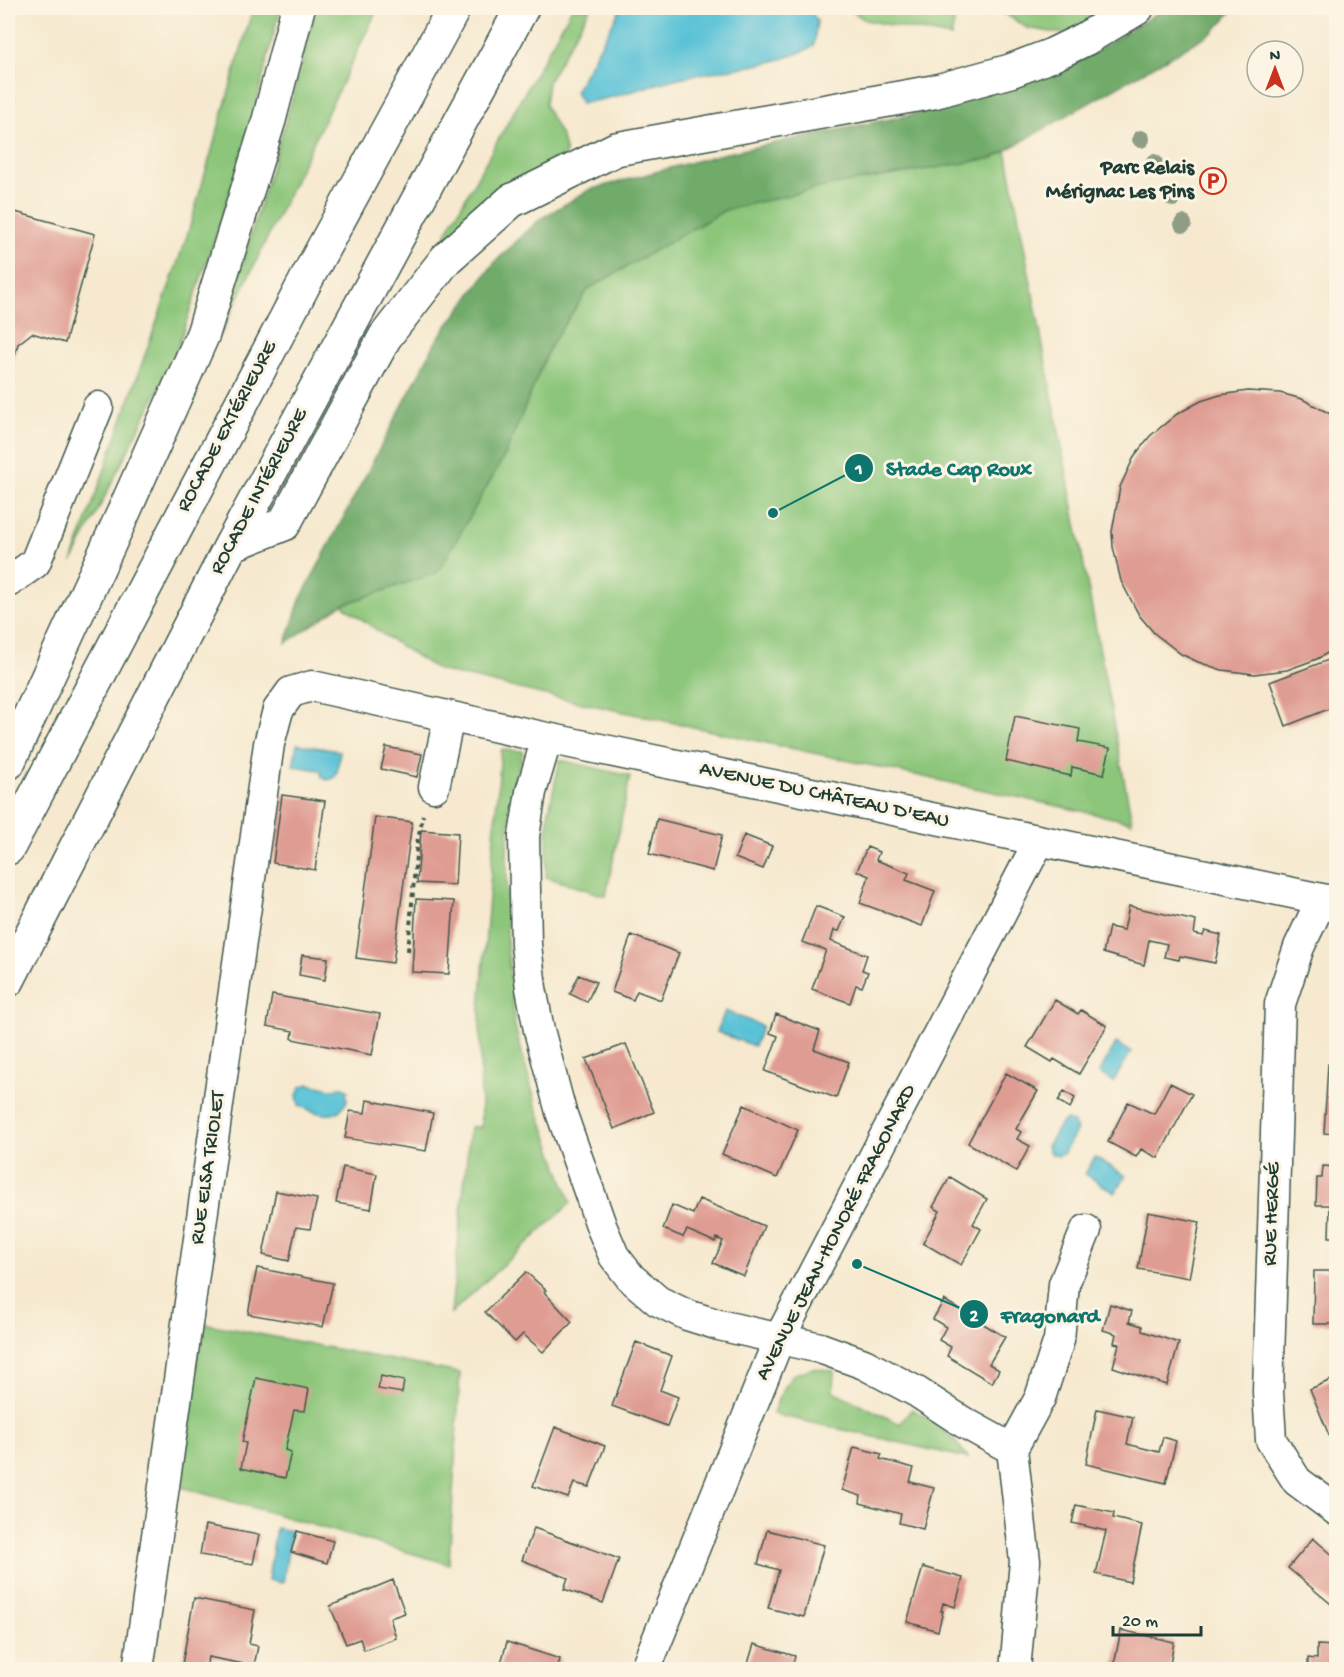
<svg xmlns="http://www.w3.org/2000/svg" width="1344" height="1677" font-family="'Gochi Hand',sans-serif">
  <style>
    .green { fill: #8cc67a; stroke: #568257; stroke-width: 1.5 }
    .forest { fill: #71ab6a; stroke: #48744f; stroke-width: 1.5 }
    .water { fill: #5ac2d7; stroke: #3c8086; stroke-width: 1.5 }
    .building { fill: #df9c93 }
    .lines { fill: none; stroke-linecap: round; stroke-linejoin: round }
    .minor-casing { stroke: #3f574b; stroke-width: 33 }
    .highway-casing { stroke: #3f574b; stroke-width: 36 }
    .path { stroke: #3f574b; stroke-width: 4; stroke-dasharray: 4.5 4.5; stroke-linecap: butt }
    .minor { stroke: #fff; stroke-width: 30 }
    .highway { stroke: #fff; stroke-width: 33 }
    .tree { fill: #8f9d84 }
    .labels { text-anchor: middle; dominant-baseline: central; stroke-width: 6; stroke-linejoin: round; paint-order: stroke }
    .poi-label { font-size: 21px; font-weight: bold; fill: #1f3d34; stroke: #fcf5e5; text-anchor: end }
    .street-label { font-size: 21px; fill: #1f3d34; stroke: #fcf5e5 }
    .leader { fill: none; stroke: #0f766e; stroke-width: 2 }
    .callout-dot { fill: #0f766e; stroke: #fcf5e5; stroke-width: 2 }
    .mark-label { font-size: 18px; text-anchor: middle; font-weight: bold; fill: #fff }
    .callout-label { font-size: 22px; text-anchor: middle; font-weight: bold; fill: #0f766e; stroke: #fcf5e5; stroke-width: 6; stroke-linejoin: round; paint-order: stroke }
  </style>
  <rect width="100%" height="100%" fill="#fcf5e5"/>
  <filter id="ink" filterUnits="userSpaceOnUse"><feTurbulence type="fractalNoise" baseFrequency=".0167" numOctaves="2"/><feDisplacementMap in="SourceGraphic" scale="12" xChannelSelector="R" yChannelSelector="G"/><feConvolveMatrix kernelMatrix="1 2 1 2 8 2 1 2 1" color-interpolation-filters="sRGB"/></filter>
  <filter id="wash" filterUnits="userSpaceOnUse"><feTurbulence type="fractalNoise" baseFrequency=".008" numOctaves="4" result="noise"/><feDisplacementMap in="SourceGraphic" scale="24" xChannelSelector="R" yChannelSelector="G"/><feGaussianBlur stdDeviation="1.35" result="paint"/><feColorMatrix in="noise" values="0 0 0 0 0 0 0 0 0 0 0 0 0 0 0 0 0 1.4 0 .05"/><feComposite in="paint" operator="in"/></filter>
  <g filter="url(#wash)">
    <rect width="100%" height="100%" fill="#f6e9cf"/>
    <path class="green" d="M253 8H280L245 149 173 361 72 562 188 233Z
      M316 8H378L220 336 291 103Z
      M572 8H590L548 82 545 105 562 138 566 154 504 191 449 240 446 233Z
      M847 8H889L938 17 955 18 951 37 865 20Z
      M1021 8H1109L1069 35 1027 28 1004 13Z
      M1006 150 1132 822 541 694 438 670 388 638 342 605 438 572 505 455 550 346 588 289 725 210 827 186 993 158Z
      M501 750 523 751 513 789 507 849V945L515 1027 536 1105 571 1203 451 1313 470 1127H481L480 1008Z
      M560 760 630 776 606 896 546 877 548 815Z
      M202 1323 460 1373 449 1564 181 1487Z
      M813 1368 834 1371 833 1391 900 1424 912 1409C934 1421 954 1437 968 1458L773 1414 779 1397 792 1375Z"/>
    <path class="forest" d="M1165 8H1235L1213 32 993 158 827 186 725 210 588 289 550 346 505 455 438 572 342 605 286 643 300 600 438 338 495 262 540 219 589 190 722 154 919 113 1077 63Z"/>
    <path class="water" d="M621 8H805L811 12 817 21 814 46C775 67 726 68 684 77 649 84 617 99 581 103L575 92Z
      M297 744 340 751 337 773 334 778 327 780 322 777 320 770 293 766Z
      M725 1011 762 1026 754 1046 717 1032Z
      M1116 1043 1131 1052 1113 1082 1099 1073Z
      M309 1084 336 1090 339 1087H344L348 1091 346 1094 347 1101C345 1104 343 1107 341 1109 332 1120 310 1111 299 1105L297 1095 301 1087Z
      M1067 1120 1074 1123 1077 1130 1063 1154 1058 1156 1050 1153 1047 1146 1062 1122Z
      M1095 1157 1126 1176 1115 1193 1085 1174Z
      M276 1528 291 1531 283 1583 268 1580Z"/>
    <g id="blocks">
      <path class="building" d="M8 210 95 234 65 343 32 333 18 344 8 377Z
        M1248 391 1280 393 1302 399 1336 417V648L1317 659 1287 670 1254 674 1222 670 1198 662 1181 654 1154 633 1139 615 1121 581 1113 547 1112 532 1120 487 1135 455 1150 436 1177 414 1201 401 1220 395Z
        M1336 657V706L1286 726 1270 682Z
        M1015 716 1080 729 1078 742 1110 748 1104 774 1072 767 1071 776 1006 761Z
        M386 747 422 754 417 777 381 769Z
        M282 795 325 801 315 870 273 863Z
        M375 817 412 822 393 963 356 958Z
        M657 819 722 835 713 871 649 854Z
        M421 830 458 833 455 885 417 883Z
        M744 835 772 846 763 869 735 858Z
        M867 847 879 852 876 860 909 873 906 880 935 891 922 926 860 903 869 876 857 871Z
        M416 899 454 901 449 974 412 972Z
        M816 906 845 917 839 931 834 930 831 941 867 955 862 970 868 972 862 987 856 985 850 1003 812 989 826 950 802 942Z
        M1129 906 1196 921 1194 934 1203 936 1205 931 1221 935 1215 963 1180 956 1179 960 1164 957 1167 944 1149 940 1144 965 1103 953 1109 927 1124 930Z
        M631 935 679 953 661 1000 637 991 633 1000 612 992Z
        M302 955 328 958 325 980 299 975Z
        M579 975 596 982 587 1002 570 994Z
        M272 995 380 1014 372 1055 292 1039 293 1031 267 1026Z
        M1055 1000 1078 1014 1081 1010 1107 1026 1079 1074 1054 1059 1052 1062 1027 1047Z
        M776 1014 820 1031 814 1049 849 1062 836 1098 765 1071 778 1036 770 1033Z
        M626 1044 654 1112 614 1129 586 1059Z
        M1328 1064 1336 1065V1134L1324 1133Z
        M1006 1073 1038 1091 1016 1129 1021 1132 1017 1139 1030 1146 1016 1171 968 1143Z
        M1170 1083 1192 1094 1158 1158 1141 1149 1136 1157 1108 1142 1128 1102 1154 1114Z
        M1064 1091 1075 1098 1070 1108 1058 1101Z
        M367 1100 433 1113 426 1151 345 1138 350 1111 365 1113Z
        M744 1105 798 1130 777 1178 722 1154Z
        M1323 1166 1336 1167V1237H1329L1330 1205H1316L1317 1178H1322Z
        M343 1167 377 1174 371 1209 336 1203Z
        M950 1177 987 1199 973 1224 981 1229 961 1265 923 1243 940 1211 933 1207Z
        M276 1191 317 1199 310 1229 296 1227 289 1261 263 1255Z
        M699 1199 764 1226 744 1276 713 1263 723 1241 717 1238 715 1242 687 1230 683 1237 663 1229 672 1205 693 1214Z
        M1148 1212 1200 1222 1189 1278 1138 1269Z
        M257 1268 333 1283 323 1327 248 1314Z
        M1314 1271H1336V1324H1313Z
        M526 1272 546 1290 544 1292 572 1322 543 1352 523 1334 515 1342 485 1312Z
        M944 1300 1005 1337 989 1364 999 1370 992 1383 947 1356 951 1347 939 1340 946 1327 933 1319Z
        M1110 1304 1132 1311 1129 1322 1142 1326V1331L1179 1343 1167 1385 1113 1367 1119 1344 1114 1343 1116 1334 1103 1330Z
        M636 1342 672 1356 660 1390 678 1397 667 1426 612 1406Z
        M381 1376 404 1381 402 1393 378 1389Z
        M256 1378 309 1389 305 1411 294 1410 285 1450 291 1452 285 1478 241 1468 246 1443 242 1442Z
        M1336 1378V1449L1335 1450 1310 1389Z
        M1097 1409 1133 1417 1127 1444 1159 1452 1163 1437 1176 1441 1166 1483 1086 1464Z
        M555 1427 605 1446 589 1487 574 1483 568 1498 533 1486Z
        M854 1447 882 1454 880 1459 914 1468 910 1482 934 1488 923 1529 899 1523 901 1514 860 1503 861 1496 842 1490Z
        M1076 1505 1114 1513 1113 1518 1142 1525 1130 1582 1096 1574 1106 1531 1072 1523Z
        M205 1525 259 1535 253 1564 200 1555Z
        M534 1528 619 1559 603 1603 564 1589 568 1578 522 1560Z
        M767 1530 824 1545 804 1617 768 1608 779 1570 758 1564Z
        M297 1531 333 1541 327 1563 291 1552Z
        M1313 1538 1336 1558V1598L1331 1604 1288 1568Z
        M923 1567 963 1578 955 1607 943 1603 941 1611H943L938 1631 907 1622Z
        M393 1580 405 1613 390 1618 396 1638 364 1650 360 1639 346 1644 330 1606Z
        M194 1598 255 1610 249 1644 258 1646 254 1666 208 1657 206 1670H181Z
        M1121 1630 1174 1642 1169 1670H1113Z
        M507 1642 560 1659 557 1670H499Z
        M754 1644 795 1656 791 1670H746Z
        M1317 1645 1336 1646V1670H1308V1658L1317 1659Z"/>
    </g>
  </g>
  <g filter="url(#ink)">
    <use href="#blocks" fill-opacity="0" stroke="#3f574b" stroke-width="1.5"/>
    <g class="lines">
      <defs>
        <path id="minor" d="M8 582 35 563 98 407
          M547 738 531 792 524 836 526 945 531 988 539 1030 561 1112 602 1228 614 1256 631 1278 658 1301 687 1315 719 1325 820 1348 864 1364 917 1392 963 1422 1012 1449 1025 1561 1015 1670
          M434 787 449 717
          M1322 899 1299 947 1280 1004 1268 1392 1271 1440 1297 1481 1336 1510
          M1012 1449 1040 1398 1059 1340 1064 1284 1086 1230
          M138 1670 269 744 278 710 291 692 312 686 547 738 1336 902
          M645 1670 779 1339 1039 841"/>
        <path id="highway" d="M231 545 284 524 385 337 446 259 511 201 616 149 933 92 1010 71 1052 55 1085 39 1137 8
          M8 763 122 516 203 334 269 120 298 8
          M8 848 314 265 454 8
          M8 980 231 545 522 8"/>
      </defs>
      <use href="#minor" class="minor-casing"/>
      <use href="#highway" class="highway-casing"/>
      <path class="path" d="M408 951 417 843 423 815"/>
      <use href="#minor" class="minor"/>
      <use href="#highway" class="highway"/>
    </g>
    <g class="tree">
      <circle cx="1141" cy="139" r="9"/>
      <circle cx="1154" cy="163" r="9"/>
      <circle cx="1173" cy="198" r="9"/>
      <circle cx="1183" cy="224" r="9"/>
    </g>
  </g>
  <defs>
    <symbol id="parking-ring" viewBox="-11 -11 22 22"><circle r="9.5" fill="#fcf5e5" stroke="#c8321e" stroke-width="1.5"/><path d="M-3.5-5.5H1a3.5 3.5 0 0 1 0 7H-1V5.5H-3.5ZM-1-3.4V-.6H.8a1.4 1.4 0 0 0 0-2.8Z" fill="#c8321e"/></symbol>
  </defs>
  <g fill-rule="evenodd">
    <use href="#parking-ring" x="1198" y="166" width="30" height="30"/>
  </g>
  <g class="labels">
    <g class="poi-label">
      <text x="1194" y="169">Parc Relais<tspan x="1194" dy="24">Mérignac Les Pins</tspan></text>
    </g>
    <g class="street-label">
      <text transform="translate(228 427) rotate(-62)">ROCADE EXTÉRIEURE</text>
      <text transform="translate(260 492) rotate(-62)">ROCADE INTÉRIEURE</text>
      <text transform="translate(824 796) rotate(12)">AVENUE DU CHÂTEAU D'EAU</text>
      <text transform="translate(209 1168) rotate(-82)">RUE ELSA TRIOLET</text>
      <text transform="translate(1273 1214) rotate(-88)">RUE HERGÉ</text>
      <text transform="translate(837 1233) rotate(-63)">AVENUE JEAN-HONORÉ FRAGONARD</text>
    </g>
  </g>
  <path class="leader" d="M773 513L859 468M857 1264L974 1314"/>
  <g class="callout-dot">
    <circle cx="773" cy="513" r="6"/>
    <circle cx="857" cy="1264" r="6"/>
    <circle cx="859" cy="468" r="15"/>
    <circle cx="974" cy="1314" r="15"/>
  </g>
  <g class="mark-label">
    <text x="859" y="474">1</text>
    <text x="974" y="1321">2</text>
  </g>
  <g class="callout-label">
    <text x="959" y="475">Stade Cap Roux</text>
    <text x="1050" y="1322">Fragonard</text>
  </g>
  <rect width="1344" height="1677" fill="none" stroke="#fcf5e5" stroke-width="30"/>
  <g transform="translate(1275 69)"><circle r="28" fill="#fcf5e5" stroke="#a4ab9e" stroke-width="1.5"/>
  <path d="M0-4.5L10 22L0 15L-10 22Z" fill="#c8321e"/>
  <text y="-9" font-size="16" font-weight="bold" text-anchor="middle" fill="#1f3d34">N</text>
  </g>
  <path d="M1113 1626v9h88v-9" fill="none" stroke="#1f3d34" stroke-width="3"/>
  <text x="1122" y="1626" font-size="18" fill="#1f3d34" stroke="#fcf5e5" stroke-width="4.5" paint-order="stroke">20 m</text>
</svg>
